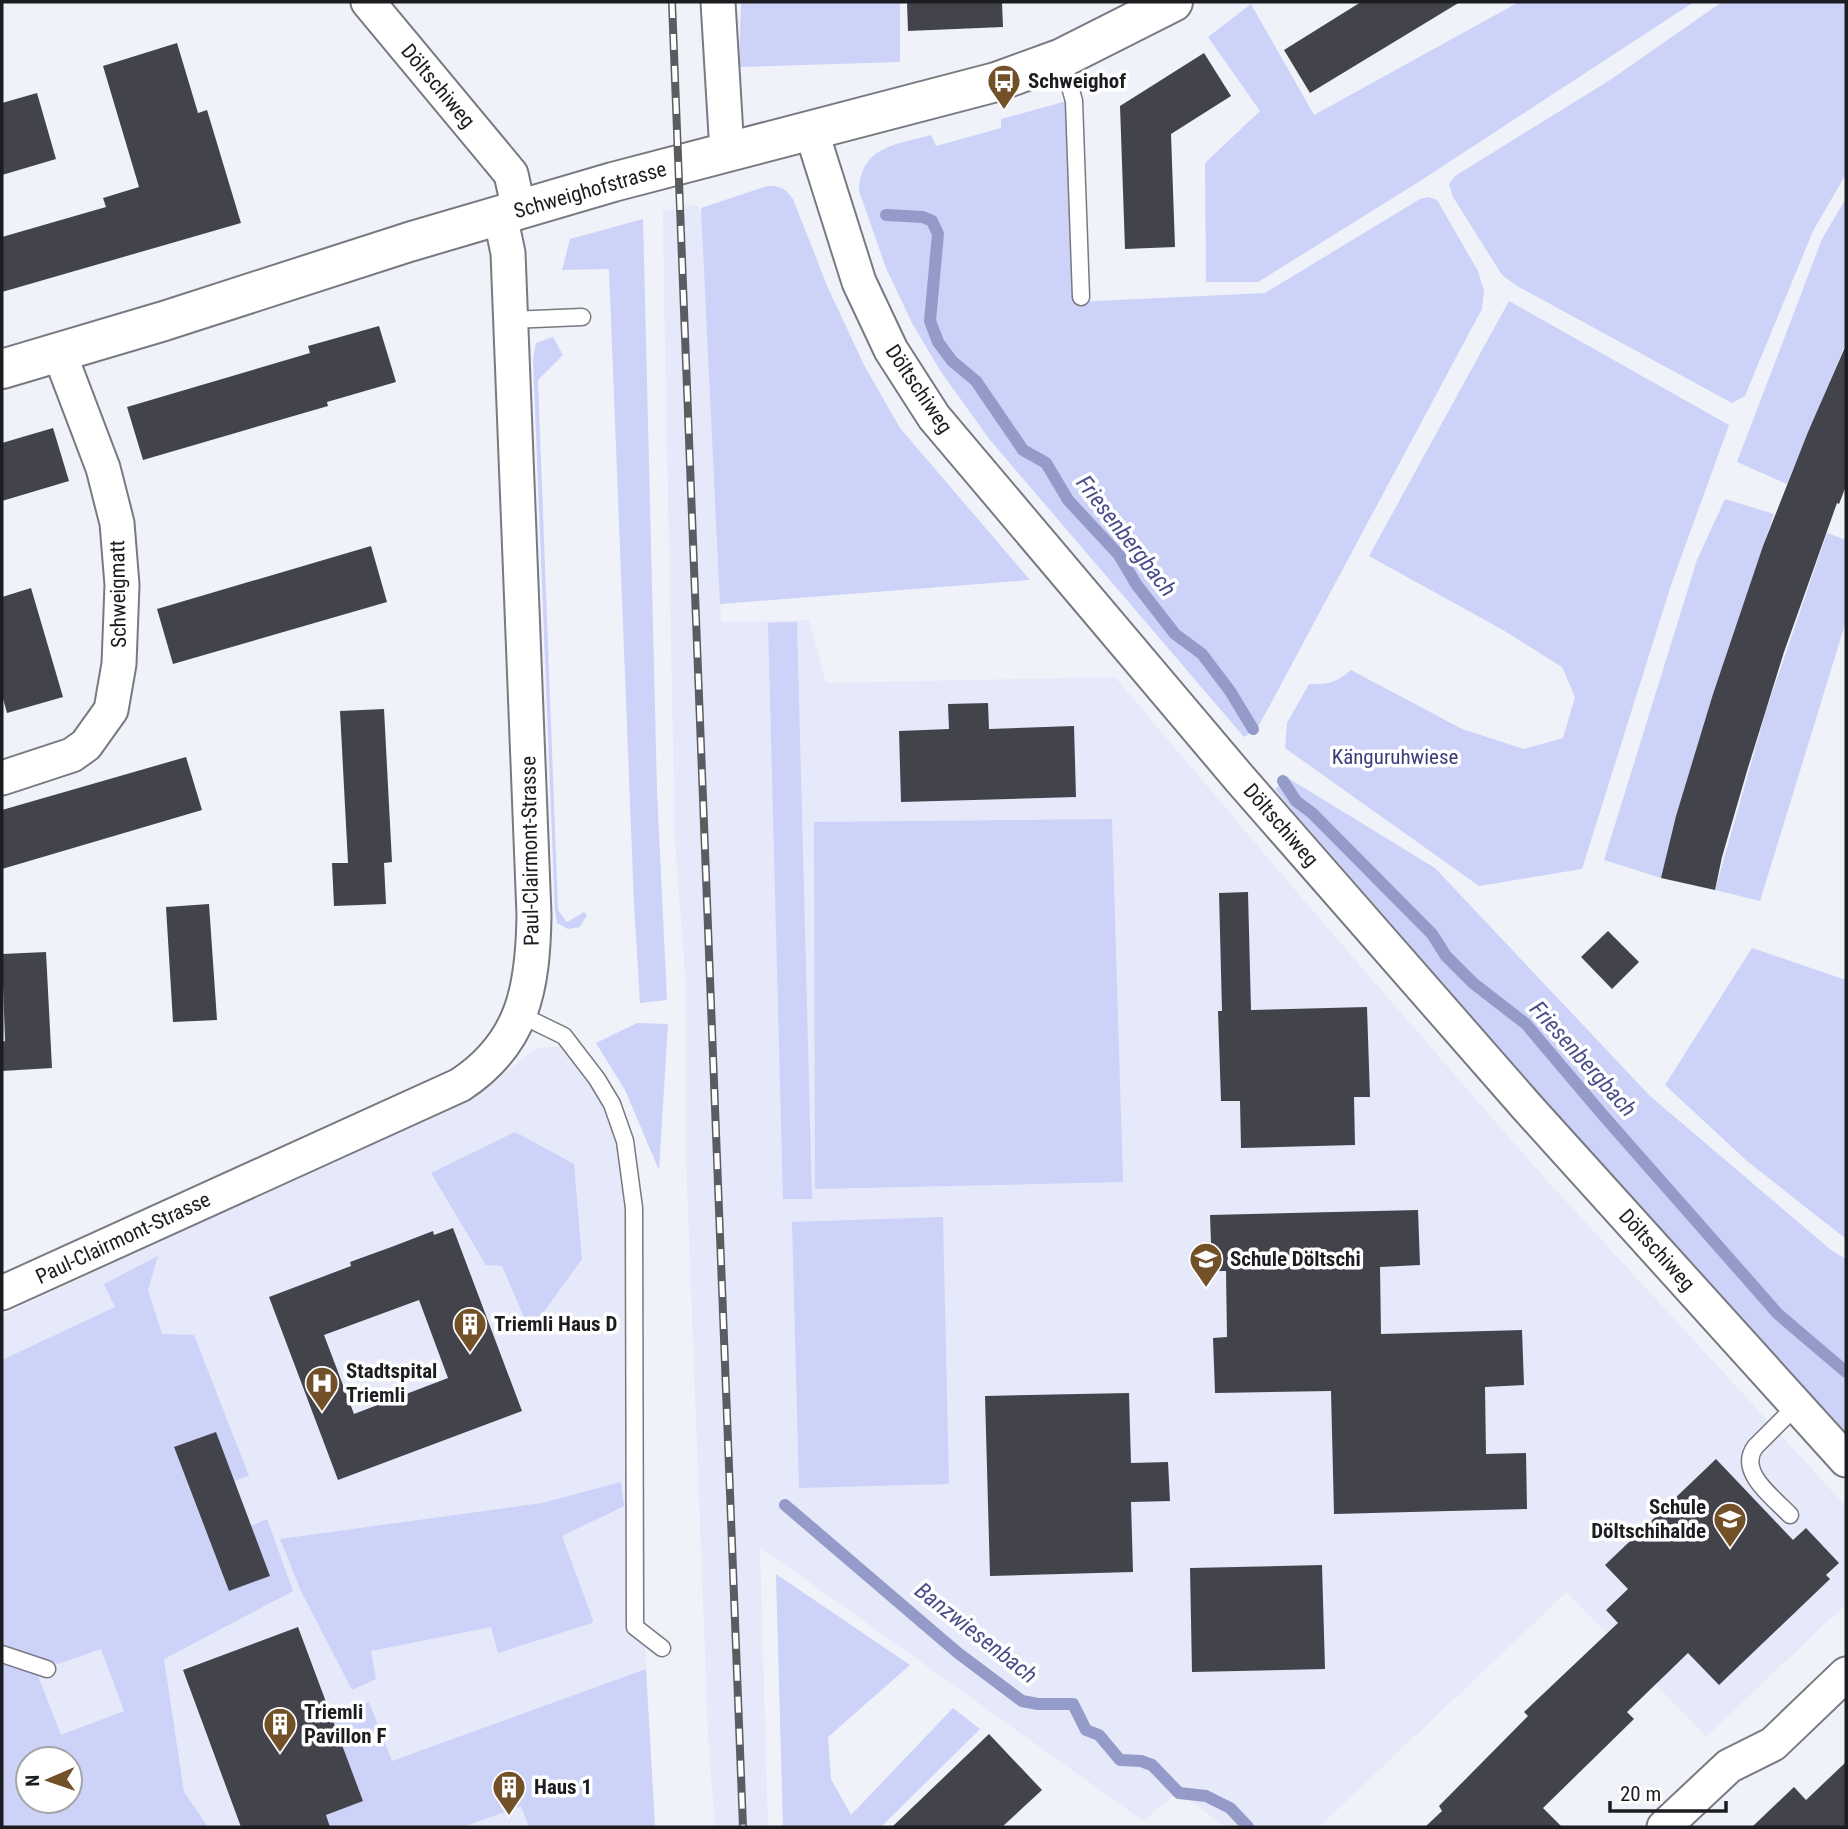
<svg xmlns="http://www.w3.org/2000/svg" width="1848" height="1829" font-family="'Roboto Condensed',sans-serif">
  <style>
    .built { fill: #e6e9f9; fill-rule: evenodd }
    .green { fill: #ccd2f8; fill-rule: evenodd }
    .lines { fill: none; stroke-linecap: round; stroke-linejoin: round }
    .stream { stroke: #959bc9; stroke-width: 12 }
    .building { fill: #43444b; fill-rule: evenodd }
    .service-casing { stroke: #787981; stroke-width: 19 }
    .minor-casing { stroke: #787981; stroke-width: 37 }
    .secondary-casing { stroke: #787981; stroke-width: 42 }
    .service { stroke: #fff; stroke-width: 16 }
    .minor { stroke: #fff; stroke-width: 33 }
    .secondary { stroke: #fff; stroke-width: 38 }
    .rail-casing { stroke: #5a5c60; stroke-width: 8 }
    .rail { stroke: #fff; stroke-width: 5; stroke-dasharray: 16; stroke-linecap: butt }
    .labels { text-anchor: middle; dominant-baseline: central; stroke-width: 7; stroke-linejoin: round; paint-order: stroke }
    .poi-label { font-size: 21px; font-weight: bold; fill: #1c1d20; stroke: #fff; text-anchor: start }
    .street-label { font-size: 21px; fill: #1c1d20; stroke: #fff }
    .park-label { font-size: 21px; fill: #3a3d78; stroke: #fff }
    .water-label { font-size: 23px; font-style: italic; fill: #494e8a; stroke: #fff }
  </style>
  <rect width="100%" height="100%" fill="#f0f2fa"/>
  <path class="built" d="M696 204 704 220 721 622 809 620 826 683 1115 677 1313 911 1533 1165 1846 1506V1604L1706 1737 1567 1592 1319 1827H1224L1179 1791 1143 1821 760 1547 768 1827H715L708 1734 686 1160 685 974 675 842 664 298 663 212Z
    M571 1045 629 1135 642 1296 646 1675 655 1827H2V1315L478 1094 535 1049ZM28 1759H70V1801H28Z"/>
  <path class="green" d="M741 2H900V62L739 67Z
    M1519 2H1694L1417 183 1258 282H1206L1205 163 1260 111 1208 37 1251 4 1314 115Z
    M1722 2H1846V174L1813 231 1745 396 1732 403 1517 286 1502 275 1453 197 1449 184 1455 176 1610 80Z
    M1067 101 1075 302 1265 293 1420 199 1429 197 1437 200 1478 271 1484 291 1482 309 1277 692 1258 727 1244 737 990 440 941 372 912 323 886 268 859 191C861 146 895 145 931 135L936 146 1001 128V119Z
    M767 186C781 186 785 188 793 199L828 288 864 365 900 428 1030 580 720 604 701 208Z
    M1846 198V343L1787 484 1737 462 1822 239Z
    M643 219 657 791 667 1000 640 1003 634 904 609 269 562 270 570 239Z
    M1509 301 1729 425 1671 585 1582 869 1479 886 1285 748 1287 723 1309 684C1328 685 1337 682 1351 670L1462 729 1524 749 1563 738 1575 697 1562 667 1503 630 1369 556Z
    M553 337 563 355 538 380 558 910 567 922 584 912 587 915 580 927 568 929 557 923 555 911 533 359 536 343Z
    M1725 499 1774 514 1713 694 1661 878 1604 860 1697 560Z
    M1827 533 1846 540V621L1760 901 1715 890 1766 711Z
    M797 622 812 1199H783L768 623Z
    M1288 778 1435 868 1650 1096 1831 1250 1846 1259V1433L1621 1187 1293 811 1275 789Z
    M1112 819 1123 1182 815 1189 814 822Z
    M1752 948 1846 980V1239L1747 1161 1665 1085Z
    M637 1023 668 1024 659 1170 625 1090 596 1043Z
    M515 1132 574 1164 582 1259 530 1331 502 1266 486 1265 431 1173Z
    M943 1217 949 1484 799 1488 792 1222Z
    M158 1256 148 1290 162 1334 194 1335 249 1476 234 1481 174 1448 229 1591 270 1576 251 1526 267 1519 293 1591 164 1659 184 1792 208 1827H2V1660L37 1673 61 1735 124 1711 101 1649 58 1664 2 1647V1360L115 1307 104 1284ZM28 1759H70V1801H28Z
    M621 1482 624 1506 562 1536 593 1620 592 1623 498 1653 491 1627 371 1651 376 1679 352 1690 301 1591 280 1539 542 1503Z
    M776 1574 910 1665 828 1737 831 1779 851 1815 953 1708 980 1729 881 1827H783Z
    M646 1669 655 1827H529L521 1806 463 1827H330L326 1815 363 1801 331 1715 369 1702 392 1761Z"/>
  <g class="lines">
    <path class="stream" d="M886 215 923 217 932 221 938 234 930 321 938 342 952 361 976 381 1023 450 1046 463 1068 500 1119 555 1136 584 1175 634 1202 654 1230 691 1253 729
      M1283 781 1296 801 1312 813 1432 934 1446 956 1473 983 1526 1024 1602 1114 1778 1314 1846 1372
      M785 1505 958 1653 1022 1701 1038 1704H1073L1086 1730 1099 1735 1120 1760 1141 1761 1152 1765 1179 1793 1206 1796 1230 1808 1248 1827"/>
  </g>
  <path class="building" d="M907 2H1002L1003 27 908 31Z
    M1361 2H1460L1310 93 1284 50Z
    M177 43 198 113 207 110 241 223 2 292V237L106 207 103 198 139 187 103 66Z
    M1204 53 1231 96 1171 134 1175 247 1125 249 1120 106Z
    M37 93 56 159 2 175V103Z
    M379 326 396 382 327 402 328 406 143 460 127 407 310 353 308 346Z
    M1846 345V486L1839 504 1837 503 1784 652 1747 771 1722 857 1715 890 1661 878 1676 816 1713 694 1763 546 1808 432Z
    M53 428 69 481 2 501V443Z
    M371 546 387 602 173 664 157 609Z
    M31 588 63 697 7 713 2 695V597Z
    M988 703 989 729 1074 726 1076 797 901 802 899 731 949 729 948 704Z
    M384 709 392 862 384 863 386 904 334 906 332 863H348L340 711Z
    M186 757 202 810 2 869V810Z
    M1248 892 1251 1010 1367 1007 1370 1097H1354L1355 1145 1241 1148 1240 1101H1221L1218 1011H1222L1219 893Z
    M209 904 217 1020 173 1022 166 907Z
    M1608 931 1639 962 1612 989 1581 957Z
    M46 952 52 1068 2 1071V1042L5 1041 2 954Z
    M1418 1210 1420 1265 1380 1267 1381 1334 1522 1330 1524 1385 1485 1387 1486 1454 1526 1453 1527 1509 1334 1514 1331 1391 1215 1393 1213 1338 1227 1337 1226 1271H1212L1210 1215Z
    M453 1228 522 1411 338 1480 269 1297 351 1266 350 1262 394 1246 433 1231 434 1235ZM419 1300 448 1378 354 1414 324 1335Z
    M1129 1393 1131 1463 1168 1462 1170 1501 1131 1502 1133 1572 990 1576 985 1396Z
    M216 1432 270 1576 229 1591 174 1447Z
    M1716 1459 1793 1540 1806 1528 1839 1563 1826 1575 1830 1579 1719 1685 1688 1653 1627 1712 1634 1719 1543 1808 1562 1827H1425L1442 1811 1439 1806 1528 1716 1524 1712 1618 1623 1606 1610 1628 1589 1605 1565Z
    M1322 1565 1325 1669 1192 1672 1190 1568Z
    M298 1627 363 1801 326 1815 330 1827H241L183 1670Z
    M989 1734 1042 1790 1002 1827H892Z
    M1846 1762V1827H1752L1794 1787 1806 1800Z"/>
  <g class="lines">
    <defs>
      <path id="service" d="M1062 58 1074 101 1081 297
        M510 320 582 317
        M521 1015 564 1036 597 1079 612 1104 625 1141 634 1208 635 1627 662 1648
        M1790 1515C1774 1498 1737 1472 1755 1447L1797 1405
        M2 1654 47 1669"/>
      <path id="minor" d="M368 2 511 174 519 210
        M718 2 727 152
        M811 130 859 282 891 350 934 417 1240 779 1527 1107 1846 1460
        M2 778 72 755 86 745 111 710 119 664 122 585 117 523 103 468 59 352
        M2 1293 460 1085C524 1043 533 987 534 915L508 253 500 215
        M1664 1827 1729 1766 1773 1744 1846 1674"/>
      <path id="secondary" d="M2 369 164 321 409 242 613 182 996 82 1062 58 1173 2"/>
    </defs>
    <use href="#service" class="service-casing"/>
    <use href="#minor" class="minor-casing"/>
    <use href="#secondary" class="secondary-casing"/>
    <use href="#service" class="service"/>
    <use href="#minor" class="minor"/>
    <use href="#secondary" class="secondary"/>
    <defs>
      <path id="rail" d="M672 2 743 1827"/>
    </defs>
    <use href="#rail" class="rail-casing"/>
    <use href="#rail" class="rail"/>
  </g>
  <defs>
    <symbol id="bus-pin" viewBox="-11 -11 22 30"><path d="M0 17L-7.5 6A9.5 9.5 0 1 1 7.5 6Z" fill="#725028" stroke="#fff"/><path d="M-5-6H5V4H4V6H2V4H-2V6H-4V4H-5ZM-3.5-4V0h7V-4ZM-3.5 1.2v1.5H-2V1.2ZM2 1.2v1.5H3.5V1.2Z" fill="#fff"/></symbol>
    <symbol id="school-pin" viewBox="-11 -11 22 30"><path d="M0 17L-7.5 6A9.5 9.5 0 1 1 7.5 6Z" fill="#725028" stroke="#fff"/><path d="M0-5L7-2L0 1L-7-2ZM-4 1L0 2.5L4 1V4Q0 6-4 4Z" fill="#fff"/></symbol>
    <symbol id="building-pin" viewBox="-11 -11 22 30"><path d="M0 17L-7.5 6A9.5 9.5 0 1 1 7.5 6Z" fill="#725028" stroke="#fff"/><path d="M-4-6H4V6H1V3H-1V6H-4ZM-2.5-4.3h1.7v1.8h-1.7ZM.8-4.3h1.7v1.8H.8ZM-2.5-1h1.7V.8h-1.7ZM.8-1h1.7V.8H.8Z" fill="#fff"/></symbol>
    <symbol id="hospital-pin" viewBox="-11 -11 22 30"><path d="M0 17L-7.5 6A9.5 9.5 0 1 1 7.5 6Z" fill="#725028" stroke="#fff"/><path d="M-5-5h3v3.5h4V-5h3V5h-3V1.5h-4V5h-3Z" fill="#fff"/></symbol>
  </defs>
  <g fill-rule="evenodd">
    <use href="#bus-pin" x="985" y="62" width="38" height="52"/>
    <use href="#school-pin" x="1187" y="1240" width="38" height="52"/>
    <use href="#building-pin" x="451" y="1305" width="38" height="52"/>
    <use href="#hospital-pin" x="303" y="1364" width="38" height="52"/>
    <use href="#school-pin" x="1711" y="1500" width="38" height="52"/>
    <use href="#building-pin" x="261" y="1705" width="38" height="52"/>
    <use href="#building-pin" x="490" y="1768" width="38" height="52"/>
  </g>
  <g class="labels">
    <g class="poi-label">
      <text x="1028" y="81">Schweighof</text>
      <text x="1230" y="1259">Schule Döltschi</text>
      <text x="494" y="1324">Triemli Haus D</text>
      <text x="346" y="1371">Stadtspital<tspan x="346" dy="24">Triemli</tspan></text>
      <text x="1706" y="1507" text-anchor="end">Schule<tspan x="1706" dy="24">Döltschihalde</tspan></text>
      <text x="304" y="1712">Triemli<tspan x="304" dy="24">Pavillon F</tspan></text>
      <text x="534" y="1787">Haus 1</text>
    </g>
    <g class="street-label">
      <text transform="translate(438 86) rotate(50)">Döltschiweg</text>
      <text transform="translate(590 190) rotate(-16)">Schweighofstrasse</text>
      <text transform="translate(919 389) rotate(56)">Döltschiweg</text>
      <text transform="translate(118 594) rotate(-91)">Schweigmatt</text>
      <text transform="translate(1281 825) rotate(49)">Döltschiweg</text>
      <text transform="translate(530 851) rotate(-91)">Paul-Clairmont-Strasse</text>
      <text transform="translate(123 1238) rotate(-25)">Paul-Clairmont-Strasse</text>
      <text transform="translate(1657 1250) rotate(48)">Döltschiweg</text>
    </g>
    <g class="park-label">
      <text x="1395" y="757">Känguruhwiese</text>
    </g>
    <g class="water-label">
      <text transform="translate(1126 536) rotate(52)">Friesenbergbach</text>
      <text transform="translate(1583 1059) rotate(48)">Friesenbergbach</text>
      <text transform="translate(976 1633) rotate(38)">Banzwiesenbach</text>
    </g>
  </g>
  <rect width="1848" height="1829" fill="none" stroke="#1c1d20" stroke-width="7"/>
  <g transform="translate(49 1780) rotate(268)"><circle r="33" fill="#ffffff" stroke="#a4a5a6" stroke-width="2"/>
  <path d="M0-5L12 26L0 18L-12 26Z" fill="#725028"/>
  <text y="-10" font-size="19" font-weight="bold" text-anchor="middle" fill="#1c1d20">N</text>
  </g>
  <path d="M1610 1801v10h116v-10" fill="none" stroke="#1c1d20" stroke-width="3.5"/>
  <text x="1620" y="1801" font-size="21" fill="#1c1d20" stroke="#ffffff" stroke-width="5" paint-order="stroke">20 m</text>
</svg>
